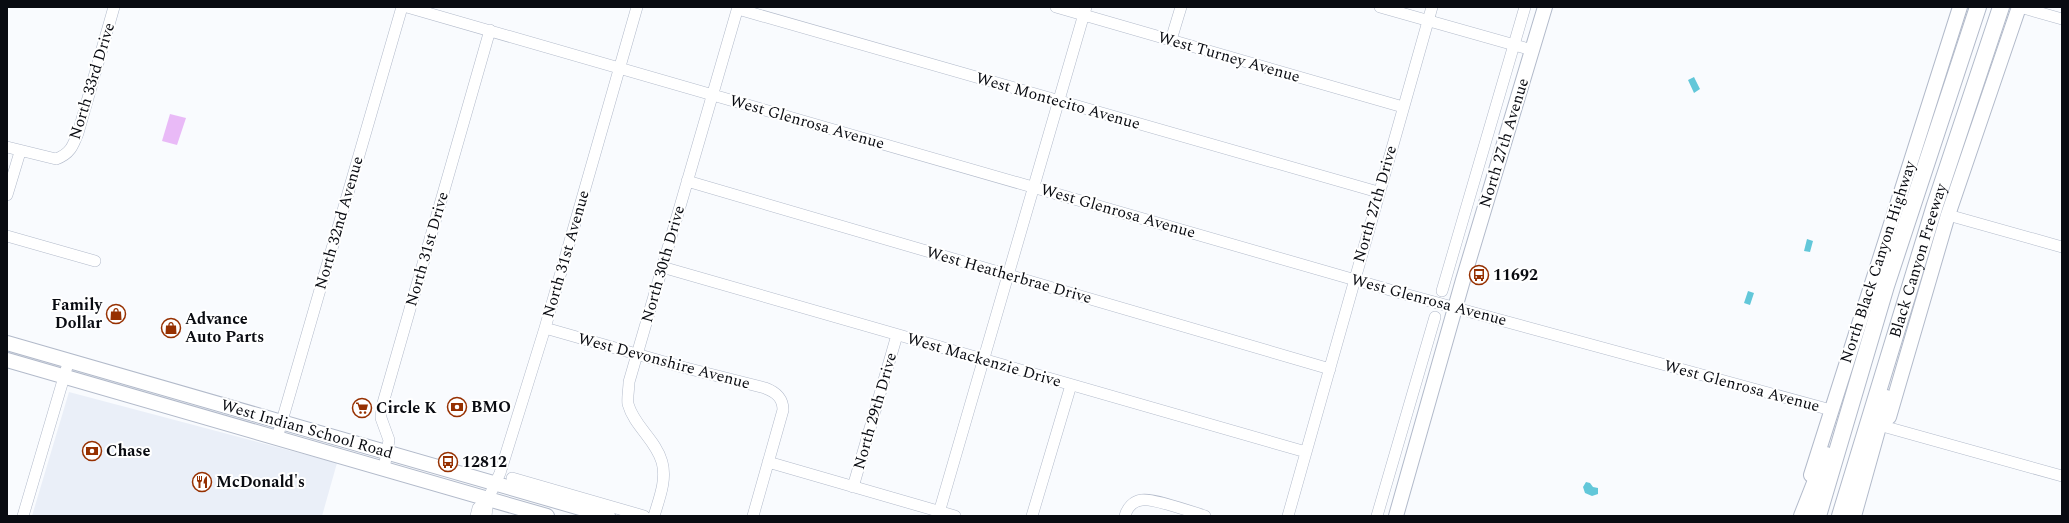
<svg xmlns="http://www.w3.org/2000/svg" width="2069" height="523" font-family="Spectral,serif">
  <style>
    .built { fill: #eaeff8 }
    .green { fill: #e9baf7 }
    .water { fill: #62c7d9 }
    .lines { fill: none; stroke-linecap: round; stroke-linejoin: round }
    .minor-casing { stroke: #b2baca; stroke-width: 12 }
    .major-casing { stroke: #b2baca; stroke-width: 16 }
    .highway-casing { stroke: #b2baca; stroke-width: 18 }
    .minor { stroke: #fff; stroke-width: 11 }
    .major { stroke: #fff; stroke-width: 14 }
    .highway { stroke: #fff; stroke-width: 16 }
    .labels { text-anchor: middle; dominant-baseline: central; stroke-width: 4; stroke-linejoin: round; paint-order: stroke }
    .street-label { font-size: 16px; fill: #090b11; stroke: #fff }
    .poi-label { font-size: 16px; font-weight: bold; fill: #090b11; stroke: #fff; text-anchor: start }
  </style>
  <rect width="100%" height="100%" fill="#f9fbfe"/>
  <path class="built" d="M69 392 337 463 322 516H32Z"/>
  <path class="green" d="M170 114 186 118 177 145 162 141Z"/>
  <path class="water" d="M1694 77 1700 89 1694 93 1688 80Z
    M1807 239 1813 241 1810 252 1804 251Z
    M1748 291 1754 293 1750 305 1744 303Z
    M1586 482 1590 483 1593 487 1598 488V494L1592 496 1585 493 1583 487Z"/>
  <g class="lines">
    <defs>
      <path id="minor" d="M407 7 1397 292 1831 410
        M1056 7 1403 107
        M1380 7 1532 50
        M2020 7 2062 19
        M738 9 1378 192
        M1171 40 1181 7
        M7 147 56 159C70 154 73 146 78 133L114 7
        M687 181 1330 369
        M7 195 20 152
        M1948 215 2062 247
        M7 236 95 261
        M662 267 1306 452
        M1442 291 1525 7
        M545 328 682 367 765 388C776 392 783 398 783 410L753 516
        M1886 427 2062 476
        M277 438 402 7
        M768 462 955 516
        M384 469 389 440 381 418V410L490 30
        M512 478 644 516
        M853 487 897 335
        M23 516 69 360
        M476 516 478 508 488 499 500 473 545 328 637 7
        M486 516 488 499
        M654 516C659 499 667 480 662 462 656 440 634 426 628 404 627 398 629 389 629 382L738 7
        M938 516 1086 7
        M1032 516 1071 385
        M1125 516C1127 508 1133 501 1142 500 1153 498 1192 512 1205 516
        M1288 516 1432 7
        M1377 516 1435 317"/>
      <path id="major" d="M7 343 608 516
        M7 360 547 516
        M1889 417 1948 215 2019 7
        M1811 475 1960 7
        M1396 516 1463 280 1545 7"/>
      <g id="highway">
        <path d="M1802 516 1826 455"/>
        <path d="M1818 516 1886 286 1978 7"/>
        <path id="s1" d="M1840 516 1935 205 2001 7"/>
        <path d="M1853 516 1886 398"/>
      </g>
    </defs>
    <use href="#minor" class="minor-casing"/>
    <use href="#major" class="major-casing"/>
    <use href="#highway" class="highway-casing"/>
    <use href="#minor" class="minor"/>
    <use href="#major" class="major"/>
    <use href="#highway" class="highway"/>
  </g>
  <defs>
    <symbol id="bus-ring" viewBox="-11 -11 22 22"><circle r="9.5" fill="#fff" stroke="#963001" stroke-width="1.5"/><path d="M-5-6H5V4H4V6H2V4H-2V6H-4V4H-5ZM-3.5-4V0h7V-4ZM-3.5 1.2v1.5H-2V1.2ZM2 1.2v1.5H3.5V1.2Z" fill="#963001"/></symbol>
    <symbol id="shop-ring" viewBox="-11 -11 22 22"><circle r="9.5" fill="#fff" stroke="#963001" stroke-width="1.5"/><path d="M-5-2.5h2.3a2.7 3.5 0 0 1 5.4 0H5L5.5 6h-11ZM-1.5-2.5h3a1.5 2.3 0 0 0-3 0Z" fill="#963001"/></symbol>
    <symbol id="bank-ring" viewBox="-11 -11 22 22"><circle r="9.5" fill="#fff" stroke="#963001" stroke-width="1.5"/><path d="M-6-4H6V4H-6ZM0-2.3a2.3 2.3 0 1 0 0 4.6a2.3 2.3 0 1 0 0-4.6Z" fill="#963001"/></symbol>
    <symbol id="supermarket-ring" viewBox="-11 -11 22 22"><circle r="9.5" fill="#fff" stroke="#963001" stroke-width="1.5"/><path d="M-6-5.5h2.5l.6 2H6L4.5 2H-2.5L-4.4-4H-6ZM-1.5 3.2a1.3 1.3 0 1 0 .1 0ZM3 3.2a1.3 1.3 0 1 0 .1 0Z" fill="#963001"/></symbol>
    <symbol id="restaurant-ring" viewBox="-11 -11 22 22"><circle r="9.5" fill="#fff" stroke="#963001" stroke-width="1.5"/><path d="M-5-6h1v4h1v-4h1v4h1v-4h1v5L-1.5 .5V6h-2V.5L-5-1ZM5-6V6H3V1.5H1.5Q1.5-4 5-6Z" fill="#963001"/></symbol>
  </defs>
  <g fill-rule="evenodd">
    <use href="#bus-ring" x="1468" y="264" width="22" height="22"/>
    <use href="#shop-ring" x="105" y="303" width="22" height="22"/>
    <use href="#shop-ring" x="160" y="317" width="22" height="22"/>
    <use href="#bank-ring" x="446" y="396" width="22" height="22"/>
    <use href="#supermarket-ring" x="351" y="397" width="22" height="22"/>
    <use href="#bank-ring" x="81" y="440" width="22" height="22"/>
    <use href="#bus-ring" x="437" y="451" width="22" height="22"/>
    <use href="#restaurant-ring" x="191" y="471" width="22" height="22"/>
  </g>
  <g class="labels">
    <g class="street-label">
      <text transform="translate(1229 57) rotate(16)">West Turney Avenue</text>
      <text transform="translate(92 81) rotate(-73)">North 33rd Drive</text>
      <text transform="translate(1058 101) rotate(16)">West Montecito Avenue</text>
      <text transform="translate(807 122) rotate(16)">West Glenrosa Avenue</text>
      <text transform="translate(1504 143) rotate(-73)">North 27th Avenue</text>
      <text transform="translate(1375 204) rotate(-74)">North 27th Drive</text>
      <text transform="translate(1118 211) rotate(16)">West Glenrosa Avenue</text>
      <text transform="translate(339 223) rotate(-74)">North 32nd Avenue</text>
      <text transform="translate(427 249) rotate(-74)">North 31st Drive</text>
      <text transform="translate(566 254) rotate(-74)">North 31st Avenue</text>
      <text stroke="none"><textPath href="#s1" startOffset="267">Black Canyon Freeway</textPath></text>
      <text transform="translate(1878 262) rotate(-72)">North Black Canyon Highway</text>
      <text transform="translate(663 264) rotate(-74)">North 30th Drive</text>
      <text transform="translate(1009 275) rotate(16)">West Heatherbrae Drive</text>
      <text transform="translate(1429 300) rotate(15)">West Glenrosa Avenue</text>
      <text transform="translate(984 360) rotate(16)">West Mackenzie Drive</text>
      <text transform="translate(664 361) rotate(15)">West Devonshire Avenue</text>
      <text transform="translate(1742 386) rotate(15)">West Glenrosa Avenue</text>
      <text transform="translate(875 411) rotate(-74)">North 29th Drive</text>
      <text transform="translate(307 429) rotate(16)">West Indian School Road</text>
    </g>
    <g class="poi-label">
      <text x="1493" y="275">11692</text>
      <text x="102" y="305" text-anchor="end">Family<tspan x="102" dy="18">Dollar</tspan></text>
      <text x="185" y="319">Advance<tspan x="185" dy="18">Auto Parts</tspan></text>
      <text x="471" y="407">BMO</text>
      <text x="376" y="408">Circle K</text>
      <text x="106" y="451">Chase</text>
      <text x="462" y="462">12812</text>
      <text x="216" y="482">McDonald's</text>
    </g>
  </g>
  <rect width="2069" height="523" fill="none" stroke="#090b11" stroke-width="16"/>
</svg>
